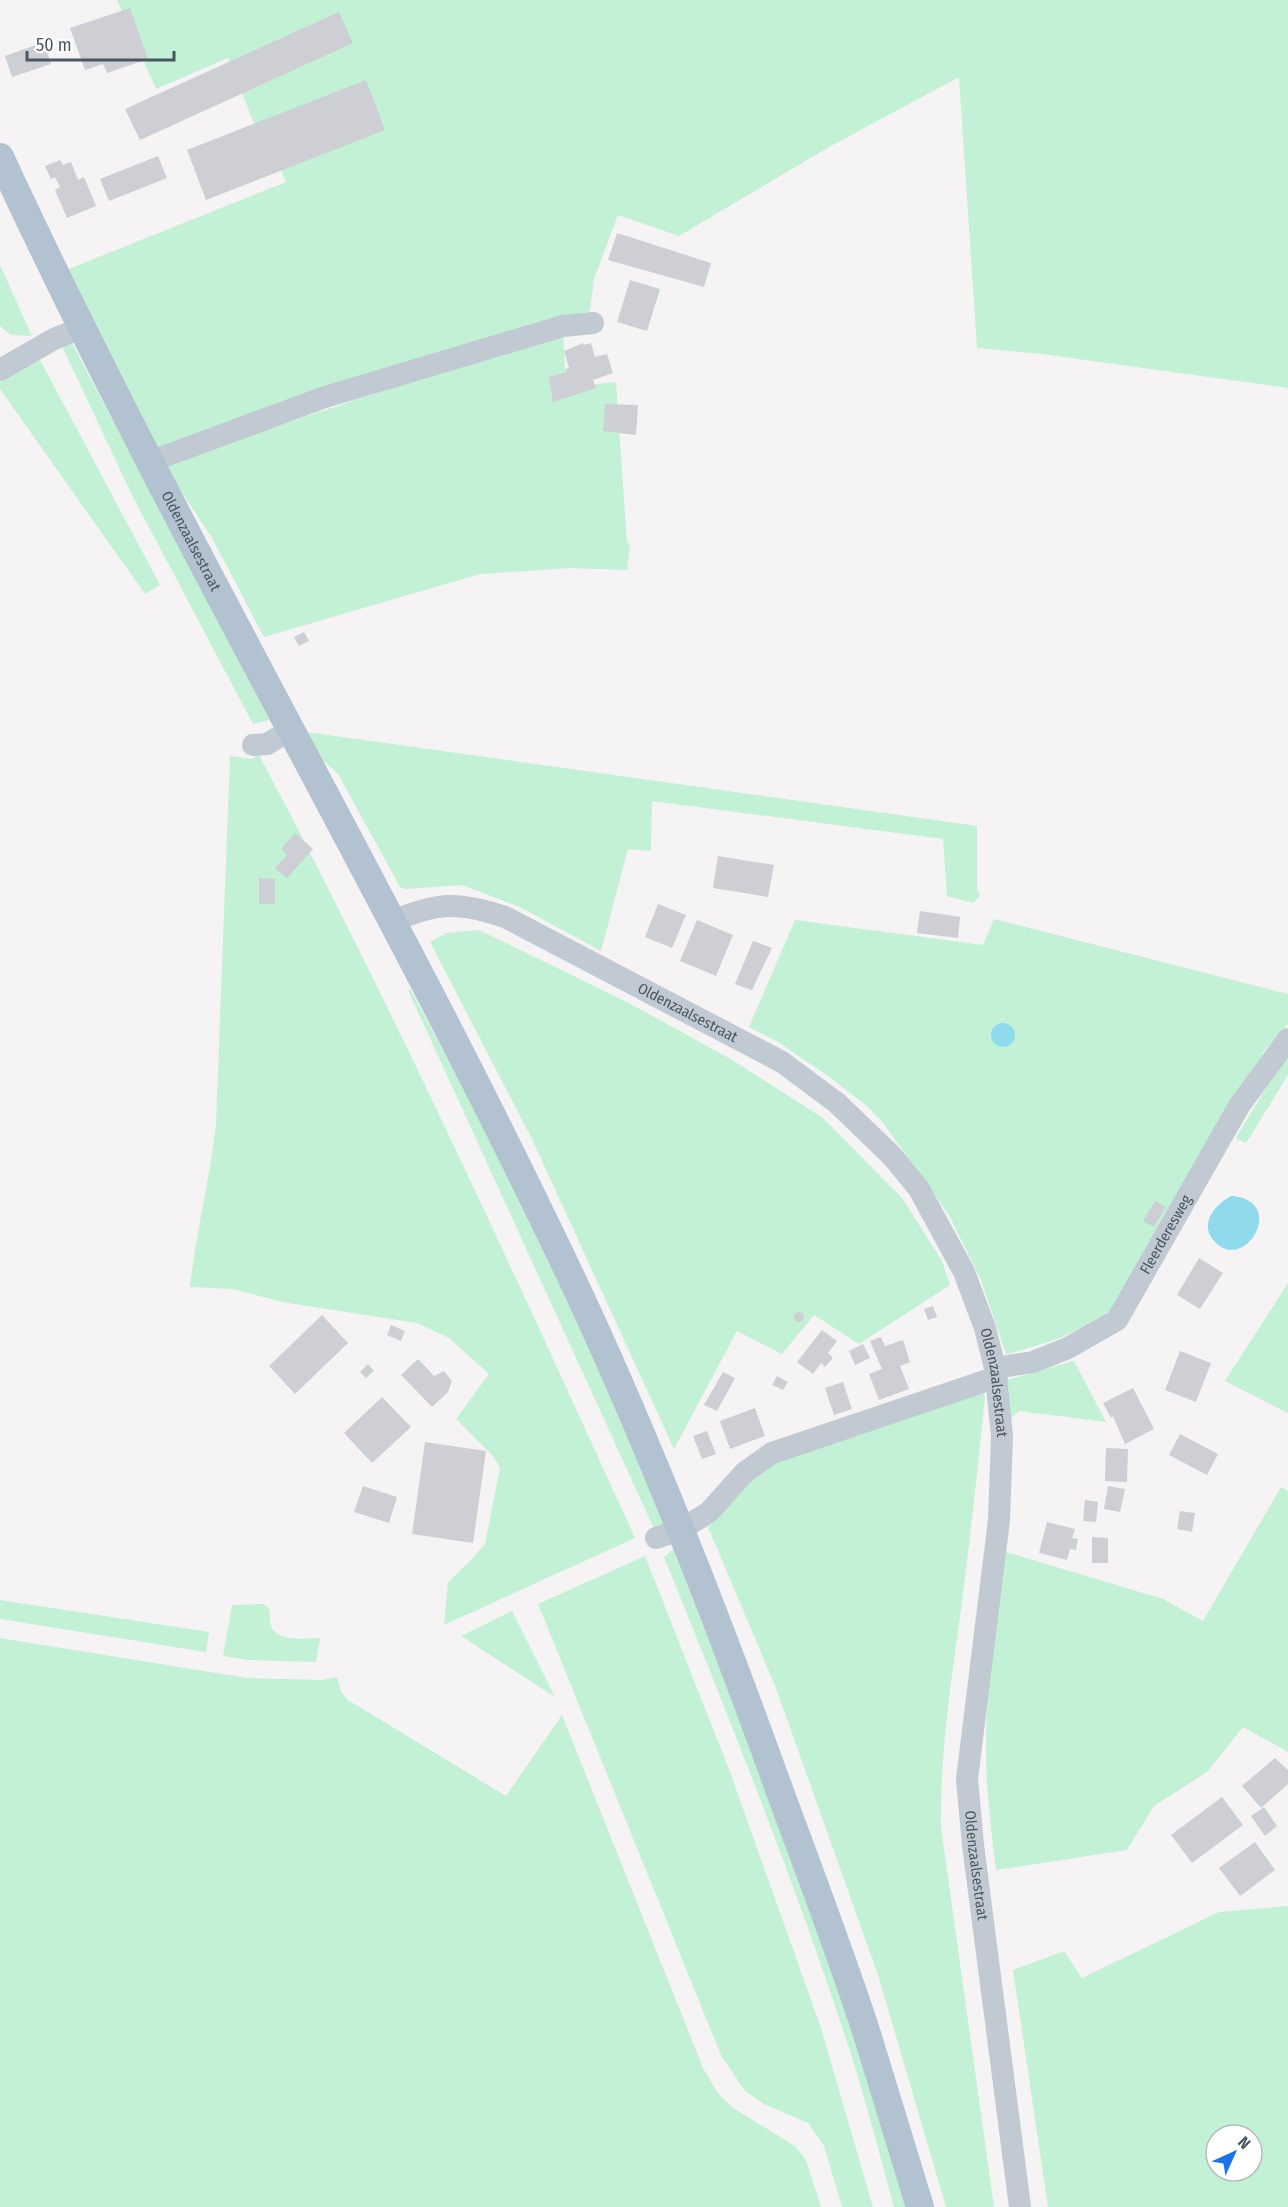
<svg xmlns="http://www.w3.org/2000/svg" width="1288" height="2207" font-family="'Fira Sans Condensed',sans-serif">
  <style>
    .green { fill: #c3f1d5; fill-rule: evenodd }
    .water { fill: #90daee }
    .building { fill: #cdcfd5 }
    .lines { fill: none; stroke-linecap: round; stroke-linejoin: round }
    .minor { stroke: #c1cad2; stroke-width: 22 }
    .major { stroke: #b3c2d1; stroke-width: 28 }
    .labels { text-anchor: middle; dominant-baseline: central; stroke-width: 4.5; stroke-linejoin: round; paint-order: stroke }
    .street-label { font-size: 15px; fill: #4a5661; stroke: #fff }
  </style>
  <rect width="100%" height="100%" fill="#f5f3f3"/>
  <path class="green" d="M117 0H1288V388L1042 354 977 348 959 77 829 147 679 236 618 215 594 279 590 311 515 330 155 448 66 270 286 182 267 135 259 136 228 58 156 89Z
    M0 265 32 336 11 335 0 326Z
    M563 331 566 388 616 382 627 543 630 544 627 570 570 568 480 574 264 637 212 538 163 464Z
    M71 341 268 717 269 720 253 724 132 495 61 344Z
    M39 358 160 585 145 594 0 389V382Z
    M307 732 977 826V889L980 896 973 903 947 896 943 839 652 801 651 851 628 849 601 951 520 907 462 885 406 889 400 887 338 774 316 754Z
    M259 755C395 1011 515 1275 635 1538L444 1625 448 1582 472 1559 485 1544 500 1468 493 1456 456 1419 489 1374 449 1338 417 1323 282 1302 233 1289 190 1287C196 1232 210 1179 216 1124L230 756 252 759Z
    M994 919 1288 994V1024L1265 1050 1120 1303C1081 1333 1053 1342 1006 1354L981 1280 949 1215 883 1123 867 1106 828 1076 778 1042 749 1027 795 920 983 945Z
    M479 930 625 1001 729 1058 823 1118 902 1198 942 1261 950 1285 859 1344 814 1315 782 1354 737 1331 674 1449 532 1139 430 942 446 933Z
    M410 989 488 1133 670 1521 656 1533 408 990Z
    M1288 1051V1075L1246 1143 1236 1138Z
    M1288 1283V1413L1225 1381Z
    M1074 1361 1106 1422 1019 1411 1011 1418 1007 1380Z
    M982 1389 985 1397C978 1468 970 1539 961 1609 951 1682 940 1753 941 1827L994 2207H946L879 1978 776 1688 708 1527 761 1466Z
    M1281 1487 1288 1491V1752L1243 1727 1207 1772 1154 1806 1127 1850 996 1870C991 1827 985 1784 986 1741 986 1678 998 1614 1006 1552L1163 1599 1203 1621Z
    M673 1549 806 1887 908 2207H894C881 2160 869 2113 855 2067 800 1894 732 1725 664 1557Z
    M645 1556 730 1772 821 2028 873 2207H842L824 2146 808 2123 764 2104 745 2091 721 2055 538 1604Z
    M0 1600 209 1632 206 1652 0 1619Z
    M263 1604 268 1607C271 1613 269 1620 271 1626 277 1643 307 1638 320 1638L316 1662 249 1660 223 1656 232 1605Z
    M512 1611 555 1697 461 1636Z
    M0 1638 247 1678 321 1680 337 1677 341 1692 348 1700 506 1796 562 1715 703 2068 717 2092 733 2108 795 2146 806 2160 821 2207H0Z
    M1288 1906V2207H1048L1013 1970 1064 1951 1082 1978 1219 1912ZM1216 2135H1252V2171H1216Z"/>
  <path class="water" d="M991 1035a12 12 0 1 1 24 0a12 12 0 1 1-24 0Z
    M1231 1196C1288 1200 1246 1272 1216 1243 1198 1226 1213 1206 1231 1196Z"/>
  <path class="building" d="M130 8 148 59 107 73 103 64 85 70 70 28Z
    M339 12 353 43 140 140 125 109Z
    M44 42 51 64 12 77 5 56Z
    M366 80 385 130 206 200 187 150Z
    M158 156 167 178 109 201 100 179Z
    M60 160 63 165 71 162 78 180 84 177 96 206 67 218 55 190 60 187 55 177 51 179 45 166Z
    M617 233 711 263 704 287 608 260Z
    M630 280 660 289 647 331 617 322Z
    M583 343 584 345 591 343 595 357 607 354 613 373 593 380 596 388 553 402 549 377 566 372 565 369 569 368 564 351Z
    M605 404 638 405 636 435 603 431Z
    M304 632 309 641 299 646 294 637Z
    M295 833 313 849 287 878 275 868 287 855 281 849Z
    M718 856 774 865 768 897 713 888Z
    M259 878 275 879V904H259Z
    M658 904 686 915 672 948 645 937Z
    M920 911 960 917 958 938 917 933Z
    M697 920 733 935 716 976 680 961Z
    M753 941 772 948 752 990 735 984Z
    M1155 1201 1166 1207 1154 1227 1143 1221Z
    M1199 1258 1223 1273 1200 1309 1177 1295Z
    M933 1306 937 1317 928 1320 924 1309Z
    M794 1317a5 5 0 1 1 10 0a5 5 0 1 1-10 0Z
    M322 1315 348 1343 295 1394 269 1366Z
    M391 1325 405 1331 401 1341 387 1335Z
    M822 1330 837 1341 828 1353 833 1358 825 1367 821 1363 813 1374 797 1362Z
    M881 1337 885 1346 903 1340 910 1362 900 1366 909 1389 879 1400 869 1374 882 1369 870 1341Z
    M863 1344 870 1358 855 1365 849 1351Z
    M1180 1351 1211 1363 1196 1402 1165 1390Z
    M418 1359 434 1376 444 1371 452 1381 448 1392 432 1407 401 1375Z
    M368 1364 374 1371 366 1378 360 1372Z
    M723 1372 735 1378 717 1411 704 1405Z
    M777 1376 788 1382 783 1390 772 1385Z
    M843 1382 852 1409 834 1415 825 1388Z
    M1133 1388 1154 1429 1125 1444 1113 1416 1111 1418 1103 1403Z
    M382 1397 411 1427 372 1463 344 1433Z
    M755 1408 765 1436 730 1449 720 1421Z
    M707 1431 716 1454 702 1459 693 1436Z
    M1180 1434 1218 1454 1207 1475 1169 1455Z
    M425 1442 486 1451 473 1543 412 1534Z
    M1106 1448 1128 1449 1127 1482 1105 1481Z
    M363 1486 397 1497 389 1523 354 1512Z
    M1108 1486 1125 1489 1120 1512 1104 1509Z
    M1085 1500 1098 1502 1096 1522 1083 1521Z
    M1180 1511 1195 1513 1192 1532 1177 1529Z
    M1047 1522 1075 1529 1072 1538 1078 1539 1076 1550 1070 1549 1067 1560 1039 1553Z
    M1092 1537 1108 1538V1563H1092Z
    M1275 1758 1288 1770V1784L1261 1808 1242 1786Z
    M1222 1797 1243 1825 1192 1863 1171 1835Z
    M1264 1807 1277 1826 1265 1836 1251 1816Z
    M1255 1842 1275 1870 1240 1896 1219 1868Z"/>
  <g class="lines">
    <g class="minor">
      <path d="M0 370 54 339 81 328"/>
      <path d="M149 462 325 397 563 326 593 323"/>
      <path d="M253 745 267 744 292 729"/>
      <path id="s1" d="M391 922C437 902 458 901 505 917L782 1062 837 1103 892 1156 919 1189 964 1272 985 1328 995 1368 1002 1436 999 1520 967 1779 973 1845 1020 2207"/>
      <path id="s2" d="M995 1368 1033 1362 1068 1348 1117 1320 1239 1106 1288 1039"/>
      <path d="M656 1538 682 1529 709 1512 745 1472 772 1453 997 1377"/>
    </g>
    <path class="major" id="s3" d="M0 157C179 544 399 910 580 1296 653 1453 716 1615 775 1778 806 1863 839 1948 867 2034 885 2091 902 2149 920 2207"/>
  </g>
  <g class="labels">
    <g class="street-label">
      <text stroke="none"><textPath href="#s3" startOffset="429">Oldenzaalsestraat</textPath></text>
      <text stroke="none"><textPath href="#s1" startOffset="324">Oldenzaalsestraat</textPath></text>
      <text stroke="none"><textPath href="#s2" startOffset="231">Fleerderesweg</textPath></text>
      <text stroke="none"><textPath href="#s1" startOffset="828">Oldenzaalsestraat</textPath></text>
      <text stroke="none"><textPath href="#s1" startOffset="1314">Oldenzaalsestraat</textPath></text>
    </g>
  </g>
  <g transform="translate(1234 2153) rotate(45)"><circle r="28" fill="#ffffff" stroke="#b7bbc0" stroke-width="1.5"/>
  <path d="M0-4.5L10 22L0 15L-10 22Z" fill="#1a73e8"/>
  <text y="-9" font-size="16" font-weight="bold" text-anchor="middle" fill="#4a5661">N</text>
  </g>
  <path d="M27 51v9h147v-9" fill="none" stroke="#4a5661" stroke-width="3"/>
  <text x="36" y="51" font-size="18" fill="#4a5661" stroke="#ffffff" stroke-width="4.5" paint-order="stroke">50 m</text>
</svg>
